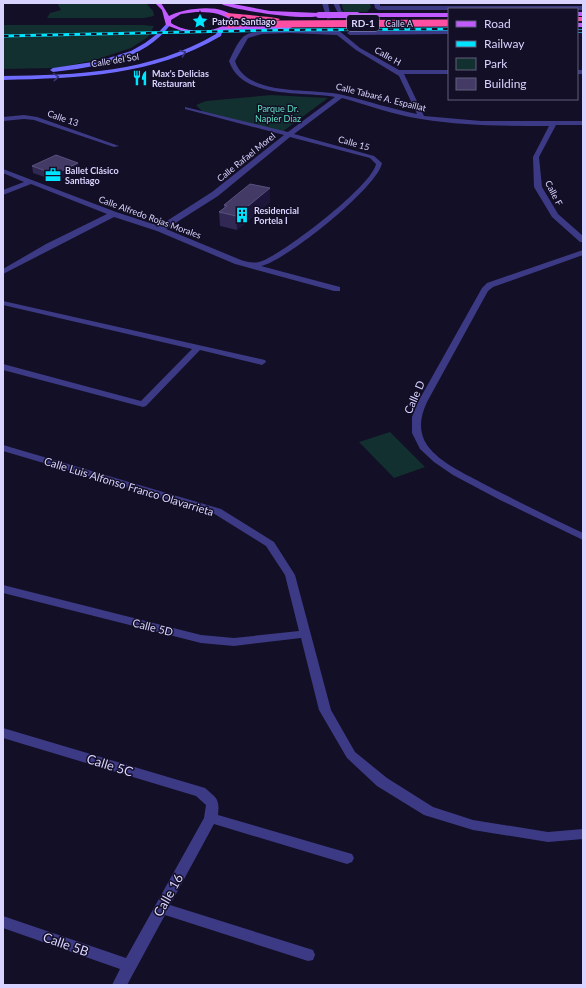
<svg xmlns="http://www.w3.org/2000/svg" width="586" height="988" font-family="Lato,sans-serif">
  <style>
    .green { fill: #12302f }
    .lines { fill: none; stroke-linecap: round; stroke-linejoin: round }
    .minor-tunnel { stroke: #312d47; stroke-width: 6; stroke-dasharray: 6 3; stroke-linecap: butt }
    .minor { fill: #3d3a85; fill-rule: evenodd }
    .secondary { fill: #6f6bff; fill-rule: evenodd }
    .primary { fill: #c25bff; fill-rule: evenodd }
    .motorway { fill: #ff4fa3; fill-rule: evenodd }
    .rail-casing { stroke: #00e5ff; stroke-width: 3 }
    .rail { stroke: #130f26; stroke-width: 2; stroke-dasharray: 5.5; stroke-linecap: butt }
    .primary-bridge { stroke: #c25bff; stroke-width: 6 }
    .motorway-bridge { stroke: #ff4fa3; stroke-width: 7 }
    .wall { fill: #312854 }
    .shaded-wall { fill: #1d163a }
    .building { fill: #433a66; stroke: #5a527e }
    .oneway { stroke: #38347d }
    .labels { text-anchor: middle; dominant-baseline: central; stroke-width: 3; stroke-linejoin: round; paint-order: stroke }
    .far-poi-label { font-size: 9px; font-weight: bold; fill: #d9d4ff; stroke: #130f26; text-anchor: start }
    .far-street-label { font-size: 9px; fill: #d9d4ff; stroke: #130f26 }
    .far-park-label { font-size: 9px; fill: #5fe0c0; stroke: #130f26 }
    .shield { fill: #130f26; stroke: #9e99be; stroke-width: 1 }
    .shield-label { font-size: 10px; font-weight: bold; fill: #d9d4ff }
    .street-label { font-size: 11px; fill: #d9d4ff; stroke: #130f26 }
    .near-street-label { font-size: 13px; fill: #d9d4ff; stroke: #130f26 }
  </style>
  <rect width="100%" height="100%" fill="#130f26"/>
  <path class="green" d="M57 3H146L153 11 154 16 144 18H47L50 13 61 10Z
    M341 3H370L371 7 367 12H344Z
    M3 25H143L154 26 148 37 131 48 95 60 57 68 3 69Z
    M271 95 328 98 282 132 205 114 196 105 206 101Z
    M390 432 425 467 394 478 359 442Z"/>
  <g class="lines">
    <path class="minor-tunnel" d="M340 12 350 30
      M328 13 335 30"/>
    <path class="minor" d="M322 3H328L330 14 325 13Z
      M333 3H339L342 13H338Z
      M374 3H380V6H583V10H378L375 8Z
      M333 29H337L360 48 399 70H449V74H404L424 116 481 121H583V125H556L539 157 542 187 558 214 583 236V242H580L552 217 534 187 533 157 549 126C507 126 464 126 421 119 394 115 368 105 342 98L294 134 374 156 382 163C378 187 286 261 261 266L340 287V291H334L235 264 157 231 114 217 3 274V269L46 244 107 214 31 184 3 195V190L24 182 3 173V169L116 212 159 226 212 192 284 135 185 109V107L288 132 335 97C304 91 242 100 229 61 233 53 237 43 243 37 256 25 315 30 333 31ZM289 33 337 35 356 50 399 76 417 114C392 109 367 101 343 95 313 87 247 98 235 61L248 38 262 34ZM290 137 370 158 376 164C372 186 284 253 262 261 254 264 248 262 241 260L166 229 218 196Z
      M577 29H583V33H577Z
      M449 30V34L350 35 347 33 350 31Z
      M577 70H583V74H577Z
      M24 115 37 117 119 146 114 147 34 120 24 119 3 121V117Z
      M583 250V255L493 287 488 291 427 402C420 417 418 431 427 445 440 463 464 473 482 483 515 500 549 517 583 533V540L500 500 453 475 434 462 420 449 412 433V417L418 402 482 288 487 283Z
      M3 301 265 360 266 362 262 365 200 350 146 406 143 407 3 370V364L141 401 192 349 3 305Z
      M3 445 221 509 274 542 295 575 331 710 355 752 387 778 433 807 473 820 548 832 583 829V839L548 842 473 830 424 815 377 786 347 758 319 710 301 638 234 646 201 643 3 593V585L201 635 234 638 299 631 285 575 266 546 213 513 3 451Z
      M3 728 205 788C216 798 220 798 218 815L352 854 354 858 352 862 347 864 214 824 170 905 313 950 315 955 313 960 308 961 165 915 127 985H112L120 969 3 928V916L126 958 204 818 206 805 196 796 3 738Z"/>
    <path class="secondary" d="M168 22 171 24C144 61 95 67 53 72L50 70 53 68 99 61 131 51 145 43 157 34Z
      M218 28 223 29 221 36C153 76 80 78 3 80V76C78 75 149 73 216 34Z"/>
    <path class="primary" d="M155 3H161L169 16C184 8 226 2 236 20L231 26 289 25 292 27 289 29 224 30 202 33 182 31 166 25 162 10ZM196 12C208 12 220 12 230 20 217 35 186 33 171 23V20L181 14Z
      M219 3H228L270 11 319 13 322 15C311 22 231 10 219 3Z
      M577 12H583V16H577Z
      M449 13V17H357L354 15 357 13Z
      M577 23H583V27H577Z"/>
    <path class="motorway" d="M228 13C236 14 277 17 280 19 272 25 237 19 226 16V14Z
      M577 17H583V21H577Z
      M257 22 260 24 259 25 228 28 225 26 228 24Z"/>
    <defs>
      <path id="rail" d="M577 31H583
        M3 36 282 30 449 29"/>
    </defs>
    <use href="#rail" class="rail-casing"/>
    <use href="#rail" class="rail"/>
    <path class="primary-bridge" d="M319 15H357"/>
    <path class="motorway-bridge" d="M277 24 449 23"/>
  </g>
  <path class="wall" d="M78 163 79 170 56 181 33 173 32 166Z
    M270 202 237 230 220 226 219 212 224 208V205Z"/>
  <path class="shaded-wall" d="M78 163 79 170 56 181 55 174Z
    M270 188V202L237 230 236 216Z"/>
  <path class="building" d="M56 155 78 163 55 174 32 166Z
    M250 184 270 188 236 216 219 212 227 206 224 205Z"/>
  <defs><path id="oneway-chevron" d="M-2-3.5L2.5 0L-2 3.5" fill="none" stroke-width="1.6" stroke-linecap="round" stroke-linejoin="round"/></defs>
  <g class="oneway">
    <use href="#oneway-chevron" transform="translate(183 53) rotate(-21)"/>
    <use href="#oneway-chevron" transform="translate(56 77) rotate(-4)"/>
  </g>
  <defs>
    <symbol id="sight-bare" viewBox="-9 -9 18 18"><path d="M0-6L1.8-2.2L6-1.7L2.9 1.2L3.7 5.4L0 3.3L-3.7 5.4L-2.9 1.2L-6-1.7L-1.8-2.2Z" fill="#00e5ff" stroke="#130f26" stroke-width="2.5" paint-order="stroke"/></symbol>
    <symbol id="restaurant-bare" viewBox="-9 -9 18 18"><path d="M-5-6h1v4h1v-4h1v4h1v-4h1v5L-1.5 .5V6h-2V.5L-5-1ZM5-6V6H3V1.5H1.5Q1.5-4 5-6Z" fill="#00e5ff" stroke="#130f26" stroke-width="2.5" paint-order="stroke"/></symbol>
    <symbol id="office-bare" viewBox="-9 -9 18 18"><path d="M-6-3h4V-5.5h4V-3h4V5H-6ZM-1-4.5V-3h2v-1.5ZM-6 0V1H6V0Z" fill="#00e5ff" stroke="#130f26" stroke-width="2.5" paint-order="stroke"/></symbol>
    <symbol id="building-bare" viewBox="-9 -9 18 18"><path d="M-4-6H4V6H1V3H-1V6H-4ZM-2.5-4.3h1.7v1.8h-1.7ZM.8-4.3h1.7v1.8H.8ZM-2.5-1h1.7V.8h-1.7ZM.8-1h1.7V.8H.8Z" fill="#00e5ff" stroke="#130f26" stroke-width="2.5" paint-order="stroke"/></symbol>
  </defs>
  <g fill-rule="evenodd">
    <use href="#sight-bare" x="189" y="10" width="22" height="22"/>
    <use href="#restaurant-bare" x="129" y="67" width="22" height="22"/>
    <use href="#office-bare" x="42" y="164" width="22" height="22"/>
    <use href="#building-bare" x="231" y="204" width="22" height="22"/>
  </g>
  <g class="labels">
    <g class="far-poi-label">
      <text x="212" y="21">Patrón Santiago</text>
      <text x="152" y="73">Max's Delicias<tspan x="152" dy="10">Restaurant</tspan></text>
      <text x="65" y="170">Ballet Clásico<tspan x="65" dy="10">Santiago</tspan></text>
      <text x="254" y="210">Residencial<tspan x="254" dy="10">Portela I</tspan></text>
    </g>
    <g class="far-street-label">
      <text x="399" y="23">Calle A</text>
      <text transform="translate(388 56) rotate(29)">Calle H</text>
      <text transform="translate(115 60) rotate(-9)">Calle del Sol</text>
      <text transform="translate(381 97) rotate(14)">Calle Tabaré A. Espaillat</text>
      <text transform="translate(63 118) rotate(19)">Calle 13</text>
      <text transform="translate(354 143) rotate(16)">Calle 15</text>
      <text transform="translate(246 157) rotate(-39)">Calle Rafael Morel</text>
      <text transform="translate(554 193) rotate(63)">Calle F</text>
      <text transform="translate(150 217) rotate(20)">Calle Alfredo Rojas Morales</text>
    </g>
    <g class="far-park-label">
      <text x="278" y="108">Parque Dr.<tspan x="278" dy="10">Napier Díaz</tspan></text>
    </g>
    <rect class="shield" x="347" y="15" width="32" height="16" rx="3"/>
    <g class="shield-label">
      <text x="363" y="23">RD-1</text>
    </g>
    <g class="street-label">
      <text transform="translate(414 397) rotate(-66)">Calle D</text>
      <text transform="translate(129 486) rotate(17)">Calle Luis Alfonso Franco Olavarrieta</text>
      <text transform="translate(153 627) rotate(14)">Calle 5D</text>
    </g>
    <g class="near-street-label">
      <text transform="translate(110 765) rotate(17)">Calle 5C</text>
      <text transform="translate(168 895) rotate(-61)">Calle 16</text>
      <text transform="translate(66 944) rotate(19)">Calle 5B</text>
    </g>
  </g>
  <rect width="586" height="988" fill="none" stroke="#d9d4ff" stroke-width="8"/>
  <rect x="448" y="8" width="130" height="92" fill="#130f26" stroke="#625e7d"/>
  <rect x="456" y="21" width="20" height="6" fill="#c25bff" stroke="#625e7d"/>
  <text x="484" y="28" font-size="12" fill="#d9d4ff">Road</text>
  <rect x="456" y="41" width="20" height="6" fill="#00e5ff" stroke="#625e7d"/>
  <text x="484" y="48" font-size="12" fill="#d9d4ff">Railway</text>
  <rect x="456" y="58" width="20" height="12" fill="#12302f" stroke="#625e7d"/>
  <text x="484" y="68" font-size="12" fill="#d9d4ff">Park</text>
  <rect x="456" y="78" width="20" height="12" fill="#433a66" stroke="#625e7d"/>
  <text x="484" y="88" font-size="12" fill="#d9d4ff">Building</text>
</svg>
